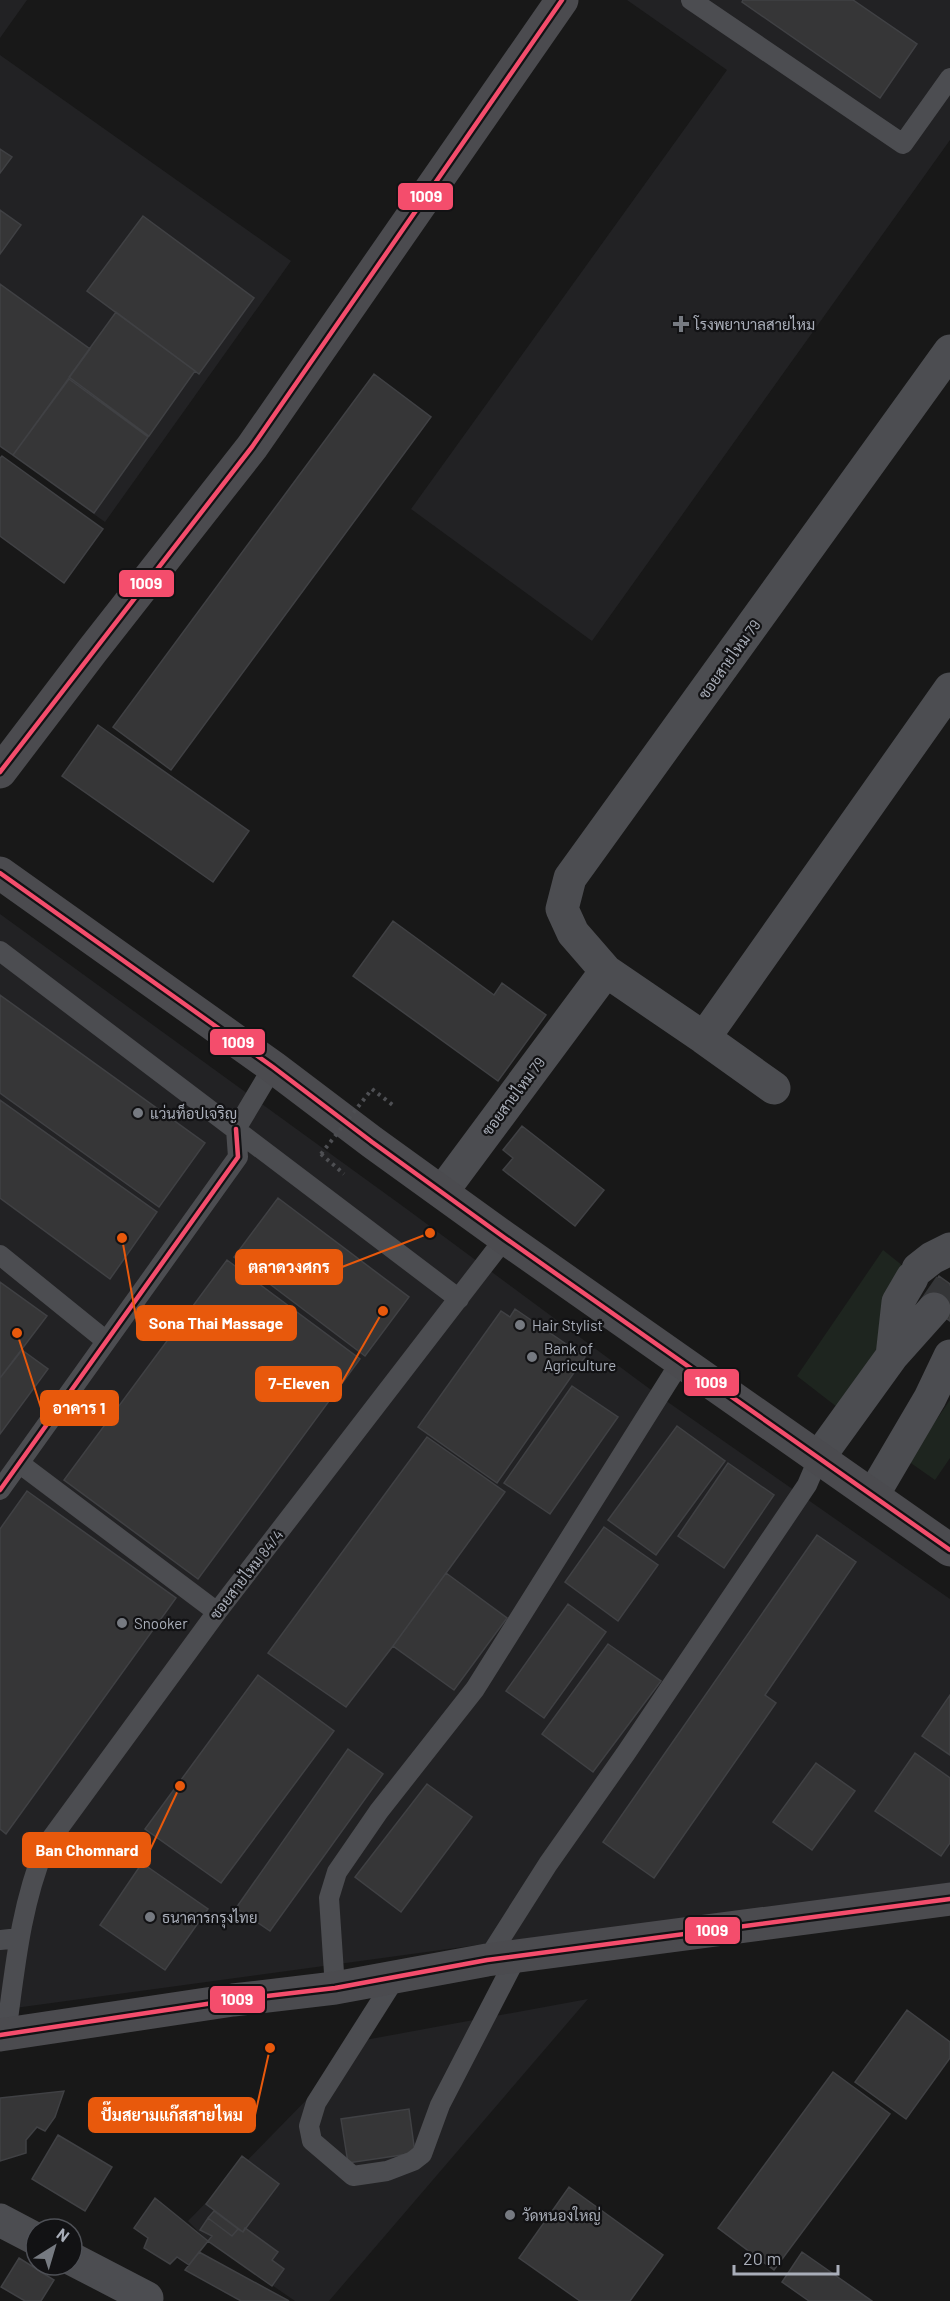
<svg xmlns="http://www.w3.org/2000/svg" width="950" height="2301" font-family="Barlow,Sarabun,sans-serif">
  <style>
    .built { fill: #222224 }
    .green { fill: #1e251f }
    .building { fill: #363637; stroke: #404144; stroke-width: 1.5 }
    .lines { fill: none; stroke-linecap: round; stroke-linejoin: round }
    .street-tunnel { stroke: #353638; stroke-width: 33; stroke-dasharray: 33 16; stroke-linecap: butt }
    .path { stroke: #4e4f53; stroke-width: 4; stroke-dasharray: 3 4.5; stroke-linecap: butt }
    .lane { stroke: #4c4d51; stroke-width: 20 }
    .street { stroke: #4c4d51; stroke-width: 33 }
    .secondary { stroke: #4b4b4f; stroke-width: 33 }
    .path-bridge { stroke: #4e4f53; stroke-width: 4; stroke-dasharray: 3 4.5; stroke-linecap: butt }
    .bus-1-casing { stroke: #121214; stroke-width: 9 }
    .bus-1 { stroke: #f44d6c; stroke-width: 4.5 }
    .poi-dot { fill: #767a81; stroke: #121214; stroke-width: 2 }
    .labels { text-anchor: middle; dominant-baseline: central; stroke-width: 4.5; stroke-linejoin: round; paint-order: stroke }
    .poi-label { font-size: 15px; fill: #a9aeb9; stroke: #121214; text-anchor: start }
    .street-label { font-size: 15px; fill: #a9aeb9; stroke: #121214 }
    .leader { fill: none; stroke: #e8590c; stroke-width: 2 }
    .callout-dot { fill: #e8590c; stroke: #121214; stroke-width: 2 }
    .callout { fill: #e8590c; stroke: #e8590c; stroke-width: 2 }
    .callout-label { font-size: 16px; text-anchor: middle; font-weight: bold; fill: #fff }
    .line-badge { stroke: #121214; stroke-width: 2 }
    .badge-label { font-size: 16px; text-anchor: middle; font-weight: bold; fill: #fff }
  </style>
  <rect width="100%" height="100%" fill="#181818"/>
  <path class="built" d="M0 0H27L0 38Z
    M627 0H950V140L592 641 411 509 727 70Z
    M0 55 291 261 105 522 0 447Z
    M0 914 408 1210 662 1398 950 1599V1892L485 1944 0 2010Z
    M588 1999 329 2301H295L208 2241 188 2221 365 2040Z"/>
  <path class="green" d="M883 1250 903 1266 880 1342 872 1359 837 1407 797 1376Z
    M950 1400V1458L935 1480 908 1461Z"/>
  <path class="building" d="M743 0H853L917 44 880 98 742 2Z
    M0 149 12 157 0 173Z
    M0 210 21 225 0 254Z
    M143 216 254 298 199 374 87 291Z
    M0 284 90 349 13 455 0 446Z
    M116 312 195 371 149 436 69 377Z
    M374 374 431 417 171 770 113 727Z
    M69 379 148 437 94 513 13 455Z
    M2 456 103 529 64 583 0 536V458Z
    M98 725 249 831 213 882 62 776Z
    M393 921 494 995 502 983 546 1015 498 1081 353 976Z
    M0 995 205 1143 159 1207 0 1093Z
    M0 1100 157 1212 110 1279 0 1198Z
    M522 1126 604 1190 575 1226 503 1170 513 1158 503 1150Z
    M278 1198 409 1297 365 1356 234 1257Z
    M227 1260 360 1359 198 1579 64 1480Z
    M939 1276 950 1284V1321L922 1301Z
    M0 1282 47 1316 0 1378Z
    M515 1309 585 1357 497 1483 418 1427 501 1311 510 1317Z
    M22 1350 48 1369 0 1434V1378Z
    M572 1386 618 1417 550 1514 504 1483Z
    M677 1426 725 1461 656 1555 608 1520Z
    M427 1437 505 1492 393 1646 346 1707 268 1653Z
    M728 1463 774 1495 724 1568 678 1536Z
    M27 1491 176 1598 6 1834 0 1829V1529Z
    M604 1527 658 1565 618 1621 565 1582Z
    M817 1535 856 1562 765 1695 776 1703 654 1878 603 1842Z
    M446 1573 507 1618 454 1690 393 1646Z
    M568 1604 606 1632 544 1718 506 1691Z
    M608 1644 661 1681 593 1772 542 1734Z
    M258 1675 334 1731 221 1883 145 1829Z
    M950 1695V1755L922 1736Z
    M348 1749 383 1774 270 1931 236 1908Z
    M915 1753 950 1778V1843L941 1856 875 1811Z
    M816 1763 855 1791 812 1850 773 1822Z
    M427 1784 472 1817 401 1912 355 1877Z
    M142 1863 208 1909 165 1970 100 1925Z
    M907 2010 950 2042V2058L906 2119 855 2082Z
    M833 2072 890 2114 774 2270 718 2228Z
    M64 2091 55 2117 45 2131 37 2127 26 2140V2153L0 2161V2098Z
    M409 2109 415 2153 348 2163 341 2119Z
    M58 2135 112 2167 85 2211 32 2179Z
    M242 2156 279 2184 243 2232 206 2204Z
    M569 2187 663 2255 630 2301H580L519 2258Z
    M155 2198 208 2241 189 2265 177 2257 170 2264 144 2248 148 2238 134 2228Z
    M214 2211 238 2229 232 2236 208 2218Z
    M208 2218 232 2236 238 2229 243 2232 245 2228 278 2252 272 2260 284 2269 272 2286 208 2241 212 2236 200 2230Z
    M199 2252 289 2301H241L185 2270Z
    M802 2252 872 2301H809L782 2282Z
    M19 2258 54 2280 41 2301H25L1 2287Z"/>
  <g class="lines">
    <path class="street-tunnel" d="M934 1309 950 1286"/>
    <path class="path" d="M372 1089 394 1106
      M321 1154 344 1174"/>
    <path class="lane" d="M691 0 903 144 950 78
      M0 951 459 1299
      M0 1255 105 1340
      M19 1463 217 1612
      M0 1490 238 1157 236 1129 273 1067
      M0 1940 19 1938
      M487 1960 548 1864 626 1753 807 1485 819 1457
      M396 1977 316 2103 309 2126 312 2141 353 2176 387 2171 413 2161 422 2154 440 2105 517 1956
      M335 1988 329 1898 337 1872 379 1811 475 1689 681 1361
      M6 2034C15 1969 20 1908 45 1847L217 1612 505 1238"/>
    <path class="street" d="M950 351 570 878 562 909 573 933 606 971 704 1038 950 689
      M704 1038 774 1088
      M442 1192 606 971
      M918 1269 932 1258 950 1249
      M892 1356 934 1309
      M819 1457 892 1356 898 1302 912 1278
      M873 1495 930 1398 950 1356
      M0 2220 36 2239
      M72 2259 147 2298 145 2301"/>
    <path class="secondary" d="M0 772 92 651 252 447 562 0
      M0 873 273 1067 372 1142 505 1238 950 1550
      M0 2035 233 2000 335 1988 487 1960 950 1899"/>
    <path class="path-bridge" d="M321 1154 372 1089"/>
    <defs>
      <path id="bus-1" d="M0 772 252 447 562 0
        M0 873 273 1067 372 1142 505 1238 950 1550
        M0 1490 238 1157 236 1129
        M0 2035 233 2000 335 1988 487 1960 950 1899"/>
    </defs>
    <use href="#bus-1" class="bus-1-casing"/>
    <use href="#bus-1" class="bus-1"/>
  </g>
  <g class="poi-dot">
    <path d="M678 315h6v6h6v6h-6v6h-6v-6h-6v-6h6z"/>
    <circle cx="138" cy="1113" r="6"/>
    <circle cx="520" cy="1325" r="6"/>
    <circle cx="532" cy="1357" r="6"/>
    <circle cx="122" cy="1623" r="6"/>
    <circle cx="150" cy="1917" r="6"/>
    <circle cx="510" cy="2215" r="6"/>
  </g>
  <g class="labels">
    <g class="poi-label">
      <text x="694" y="324">โรงพยาบาลสายไหม</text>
      <text x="150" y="1113">แว่นท็อปเจริญ</text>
      <text x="532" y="1325">Hair Stylist</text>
      <text x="544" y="1348">Bank of<tspan x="544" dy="17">Agriculture</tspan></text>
      <text x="134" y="1623">Snooker</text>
      <text x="162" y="1917">ธนาคารกรุงไทย</text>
      <text x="522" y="2215">วัดหนองใหญ่</text>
    </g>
    <g class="street-label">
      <text transform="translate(729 659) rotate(-54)">ซอยสายไหม 79</text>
      <text transform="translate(513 1096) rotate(-53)">ซอยสายไหม 79</text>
      <text transform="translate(246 1574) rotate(-52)">ซอยสายไหม 84/4</text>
    </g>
  </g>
  <path class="leader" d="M430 1233L342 1267M122 1238L137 1323M383 1311L341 1384M17 1333L41 1408M180 1786L150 1850M270 2048L255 2115"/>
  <g class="callout-dot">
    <circle cx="430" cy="1233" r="6"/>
    <circle cx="122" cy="1238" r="6"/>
    <circle cx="383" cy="1311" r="6"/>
    <circle cx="17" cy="1333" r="6"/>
    <circle cx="180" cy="1786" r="6"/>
    <circle cx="270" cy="2048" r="6"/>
  </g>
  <g class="callout">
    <rect x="236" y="1250" width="106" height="34" rx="6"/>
    <rect x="137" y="1306" width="159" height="34" rx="6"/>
    <rect x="256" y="1367" width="85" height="34" rx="6"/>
    <rect x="41" y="1391" width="77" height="34" rx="6"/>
    <rect x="23" y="1833" width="127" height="34" rx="6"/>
    <rect x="89" y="2098" width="166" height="34" rx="6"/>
  </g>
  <g class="callout-label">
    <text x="289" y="1273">ตลาดวงศกร</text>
    <text x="216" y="1329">Sona Thai Massage</text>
    <text x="299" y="1389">7-Eleven</text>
    <text x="79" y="1414">อาคาร 1</text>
    <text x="87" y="1856">Ban Chomnard</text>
    <text x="172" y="2121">ปั๊มสยามแก๊สสายไหม</text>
  </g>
  <g class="line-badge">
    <rect x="397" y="182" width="57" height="29" rx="6" fill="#f44d6c"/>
    <rect x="118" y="569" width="57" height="29" rx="6" fill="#f44d6c"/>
    <rect x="209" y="1028" width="57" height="28" rx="6" fill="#f44d6c"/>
    <rect x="683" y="1368" width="57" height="29" rx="6" fill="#f44d6c"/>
    <rect x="684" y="1916" width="57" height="29" rx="6" fill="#f44d6c"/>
    <rect x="209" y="1985" width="57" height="29" rx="6" fill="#f44d6c"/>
  </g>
  <g class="badge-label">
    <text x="426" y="202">1009</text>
    <text x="146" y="589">1009</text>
    <text x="238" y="1048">1009</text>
    <text x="711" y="1388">1009</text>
    <text x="712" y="1936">1009</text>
    <text x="237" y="2005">1009</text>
  </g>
  <g transform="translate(54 2247) rotate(37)"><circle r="28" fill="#121214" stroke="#4e5056" stroke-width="1.5"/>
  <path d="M0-4.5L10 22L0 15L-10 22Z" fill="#767a81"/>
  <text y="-9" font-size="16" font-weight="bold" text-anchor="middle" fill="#a9aeb9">N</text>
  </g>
  <path d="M734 2265v9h104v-9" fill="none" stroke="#a9aeb9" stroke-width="3"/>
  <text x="743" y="2265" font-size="18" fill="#a9aeb9" stroke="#121214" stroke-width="4.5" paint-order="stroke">20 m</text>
</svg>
